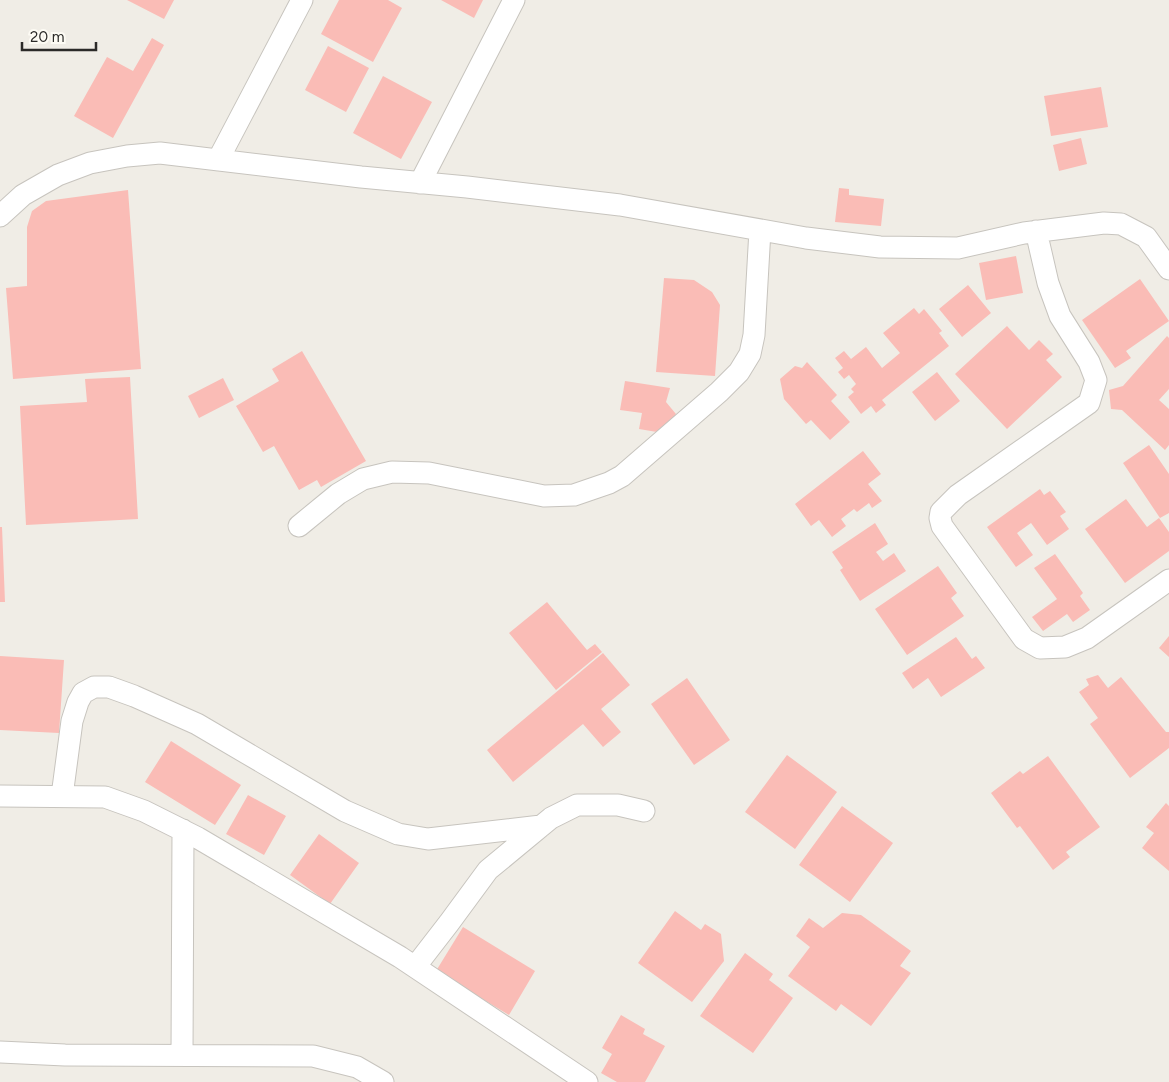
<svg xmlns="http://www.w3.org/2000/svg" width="1169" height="1082" font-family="Figtree,sans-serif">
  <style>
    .building { fill: #fabcb6 }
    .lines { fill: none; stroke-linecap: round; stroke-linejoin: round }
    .minor-casing { stroke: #c7c4be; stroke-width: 23 }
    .minor { stroke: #fff; stroke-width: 21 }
  </style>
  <rect width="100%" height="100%" fill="#f0ede6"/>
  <path class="building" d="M127 0H174L164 19Z
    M339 0H388L402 8 373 62 321 34Z
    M441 0H483L474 18Z
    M152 38 164 45 113 138 74 116 107 57 133 71Z
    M328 46 369 68 346 112 305 90Z
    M383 76 432 102 401 159 353 133Z
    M1101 87 1108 127 1051 136 1044 96Z
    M1081 138 1087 164 1059 171 1053 145Z
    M839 188 849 189V195L884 199 881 226 835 222Z
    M128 190 141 369 13 379 6 288 27 286V227L32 211 46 201Z
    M1016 256 1023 293 986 300 979 263Z
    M664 278 694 280 712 292 720 305 715 376 656 372Z
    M1140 279 1169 321 1126 351 1131 358 1115 368 1082 320Z
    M968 285 991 313 962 337 939 309Z
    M914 308 919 314 924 309 942 331 939 333 949 346 882 400 886 405 876 413 871 406 861 414 848 397 854 392 851 389 856 384 849 375 844 379 838 372 843 368 835 358 844 351 851 359 866 347 882 368 900 353 883 333Z
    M1007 326 1029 350 1039 340 1053 354 1046 360 1062 377 1007 429 955 374Z
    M1167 336 1169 338V389L1159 400 1169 409V445L1165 450 1122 410 1111 409 1109 390 1123 386Z
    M302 351 366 461 321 487 317 480 299 490 274 446 263 452 236 406 279 381 272 369Z
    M807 362 837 395 831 401 850 422 830 440 811 420 806 424 784 399 780 379 795 366 802 368Z
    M937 372 960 401 935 421 912 392Z
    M130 377 138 519 26 525 20 406 87 402 85 379Z
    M223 378 234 400 199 418 188 396Z
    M625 381 670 388 666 402 676 414 663 433 639 429 642 413 620 410Z
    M1149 445 1169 474V513L1160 518 1123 463Z
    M863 451 881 474 868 484 882 501 872 508 869 503 857 512 854 509 841 519 846 526 832 537 819 520 811 526 795 504Z
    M1040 489 1044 495 1050 491 1066 512 1060 516 1069 529 1047 545 1031 523 1017 533 1033 555 1016 567 987 527Z
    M1126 499 1147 527 1159 518 1169 532V551L1125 583 1085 529Z
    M875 523 888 544 876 552 883 561 894 553 906 571 860 601 840 570 843 568 832 552Z
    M0 527H2L5 602H0Z
    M1055 554 1083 593 1080 596 1090 610 1073 622 1067 614 1043 631 1032 617 1057 599 1034 568Z
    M938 566 957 593 951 598 964 616 907 655 875 609Z
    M547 602 587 650 595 644 602 652 556 690 509 633Z
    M1169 636V657L1159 648Z
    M956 637 972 659 976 656 985 668 941 697 928 678 913 689 902 673Z
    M603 653 630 685 601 709 621 732 603 747 583 724 513 782 487 750Z
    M0 656 64 660 59 733 0 730Z
    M1098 675 1108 688 1121 677 1166 732H1169V748L1130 778 1090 724 1098 718 1079 692 1089 685 1086 679Z
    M687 678 730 740 694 765 651 704Z
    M171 741 241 785 215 825 145 782Z
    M787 755 837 792 795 849 745 812Z
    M1048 756 1100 827 1066 852 1070 857 1053 870 1020 826 1017 828 991 793 1020 771 1023 774Z
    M248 795 286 816 264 855 226 834Z
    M1166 803 1169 806V871L1142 848 1154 833 1146 827Z
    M842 806 893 843 850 902 799 865Z
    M319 834 359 863 330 904 290 875Z
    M675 911 701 930 705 924 721 934 724 961 692 1002 638 963Z
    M842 913 861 915 911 951 900 966 911 973 871 1026 841 1004 836 1011 788 976 810 947 796 936 809 918 823 928Z
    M463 927 535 971 509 1015 436 971Z
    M745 953 773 974 769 980 793 998 753 1053 700 1016Z
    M621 1015 645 1029 643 1034 665 1046 645 1082H617L601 1073 612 1054 602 1048Z"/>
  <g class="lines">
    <defs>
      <path id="minor" d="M218 160 302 0
        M420 183 514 0
        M0 216 23 195 58 175 90 163 127 156 160 153 361 177 467 187 620 205 806 238 880 247 958 248 1024 233 1104 223 1121 224 1146 237 1169 269
        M1036 231 1048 283 1060 316 1089 362 1096 380 1089 403 958 495 941 512 940 518 942 526 1024 639 1040 648 1065 647 1087 638 1169 580
        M299 526 338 494 363 479 392 472 429 473 544 496 574 495 609 483 622 476 719 392 739 372 750 354 754 335 760 230
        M0 796 105 797 144 811 198 838 400 957 587 1082
        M62 796 72 721 78 702 83 693 94 687H109L134 696 197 724 345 811 398 834 428 839 541 826
        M415 967 449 923 488 870 551 818 577 805H618L644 811
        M0 1052 65 1055 313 1056 357 1067 383 1082
        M182 1055 183 830"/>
    </defs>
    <use href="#minor" class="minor-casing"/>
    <use href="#minor" class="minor"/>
  </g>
  <path d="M22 42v8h74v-8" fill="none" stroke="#2b2a28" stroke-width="2.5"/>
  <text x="30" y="42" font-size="15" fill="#2b2a28" stroke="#fdfbf4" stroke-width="4" paint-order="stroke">20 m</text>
</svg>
